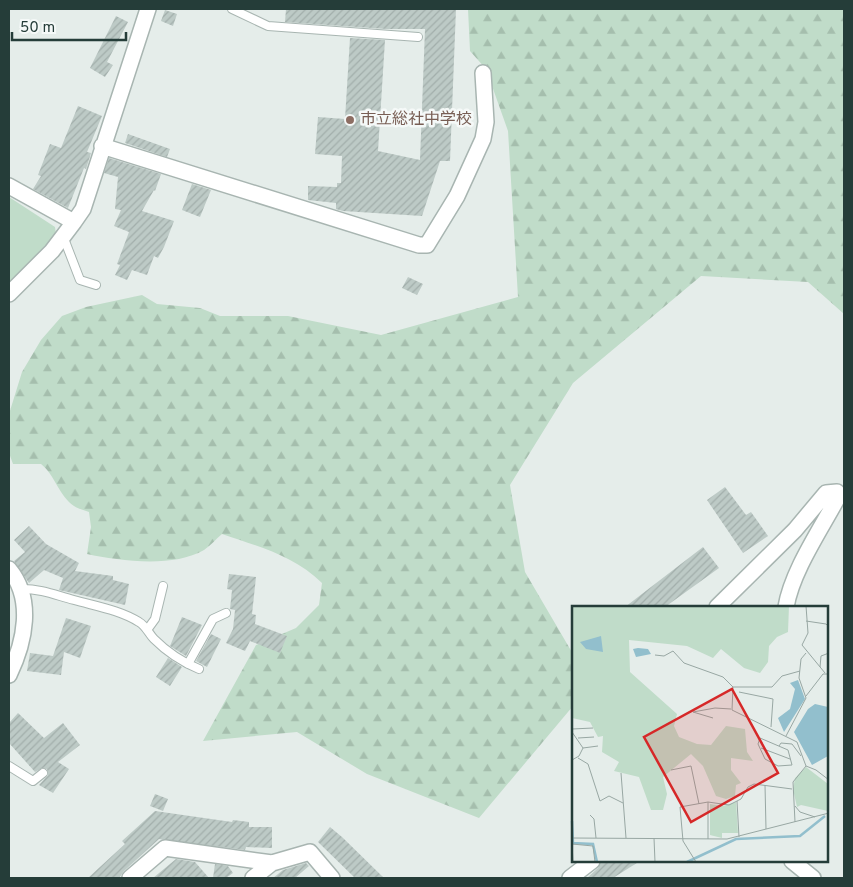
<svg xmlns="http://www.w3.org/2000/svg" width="853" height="887" font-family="Overpass,'Noto Sans JP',sans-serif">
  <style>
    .forest { fill: url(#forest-firs) }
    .park { fill: #c0dcc9 }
    .building { fill: url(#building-hatch) }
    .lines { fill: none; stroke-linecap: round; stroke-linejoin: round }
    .lane-casing { stroke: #a8b5b1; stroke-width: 10 }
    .street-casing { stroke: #a8b5b1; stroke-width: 18 }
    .lane { stroke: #fff; stroke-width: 8 }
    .street { stroke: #fff; stroke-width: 15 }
    .education-dot { fill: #8d6e63; stroke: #f5f9f8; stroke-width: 2 }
    .labels { text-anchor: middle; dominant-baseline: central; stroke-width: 5; stroke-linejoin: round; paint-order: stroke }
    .education-label { font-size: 16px; fill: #785e54; stroke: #f5f9f8; text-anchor: start }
    .inset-river { fill: none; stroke: #92bfcd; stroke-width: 2.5 }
    .inset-road { fill: none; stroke: #98a7a3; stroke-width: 1 }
    .view { fill: #d62828; fill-opacity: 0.15; stroke: #d62828; stroke-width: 2.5 }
    .inset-edge { fill: none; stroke: #253d39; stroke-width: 2.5 }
  </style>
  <defs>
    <pattern id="forest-firs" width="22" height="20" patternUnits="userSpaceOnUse" patternTransform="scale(1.25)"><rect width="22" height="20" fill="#c0dcc9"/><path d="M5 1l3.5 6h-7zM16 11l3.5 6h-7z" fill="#a5bead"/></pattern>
    <pattern id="building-hatch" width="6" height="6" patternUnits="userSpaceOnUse" patternTransform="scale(1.25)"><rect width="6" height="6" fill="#bdcac6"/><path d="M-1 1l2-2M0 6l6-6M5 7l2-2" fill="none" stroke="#a2aeab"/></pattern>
  </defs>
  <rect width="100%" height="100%" fill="#e5edea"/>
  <path class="forest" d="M468 9H844V314L808 282 701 276 573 383 510 485 525 572 573 654V706L479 818 367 774 297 732 203 741 256 645 296 628 319 605 322 583C293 555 259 547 222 534 216 539 210 546 204 550 173 568 120 561 87 554L91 527 89 512C84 510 78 509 74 506 59 496 55 475 41 464H13L9 453V414L22 372 41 340 62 316 86 307 142 295 157 304 200 308 220 316H288L381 335 518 297 508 131 486 69 470 51Z"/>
  <path class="park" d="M9 197 55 227 56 234 9 284Z"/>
  <path class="building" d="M286 9H456L450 161H440L422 216 343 211 336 209V203L308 200V186L337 187V183H341L342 156 315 154 318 117 345 119 350 38 385 40 378 151 420 160 425 29H386L285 22Z
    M165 10 177 14 173 26 161 21Z
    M116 16 128 22 107 62 113 65 105 77 90 68Z
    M78 106 102 116 87 152 91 153 86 169 84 168 68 208 33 189 41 176 38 175 50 144 61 148Z
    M128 134 170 149 167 157 125 143Z
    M109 158 161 174 155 191 154 190 142 211 174 221 164 247 158 258 154 256 147 275 132 270 127 280 115 275 120 265 117 264 129 232 114 226 121 210 115 209 118 177 104 173Z
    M192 184 211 190 200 217 182 210Z
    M408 277 423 284 417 295 402 288Z
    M725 487 746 515 751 512 768 536 743 553 707 500Z
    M29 526 46 544 79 563 75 571 113 576V580L129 584 125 605 59 590 63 578 44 570 29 583 14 561 25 552 14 540Z
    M703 547 719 568 665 607H625Z
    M229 574 256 577 252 614 256 615 255 624 287 636 280 653 250 641 245 651 226 643 233 629 235 610 230 609 232 590 227 589Z
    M182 617 202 625 186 656 170 646Z
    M66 618 91 626 80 658 64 652 61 675 27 671 30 653 53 656Z
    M211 634 221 639 207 667 196 661Z
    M168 658 182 667 170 686 156 677Z
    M18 713 44 738 63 723 80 745 58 762 69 769 53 793 39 785 48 775 47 769 42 768 35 772 9 743V723Z
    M155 794 168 799 163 811 150 806Z
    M155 811 232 822 233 820 249 822V827H272V848L246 847 245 850 159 839 124 871 119 878H88L125 844 122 841Z
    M330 827 342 837 384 878H355L318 842Z
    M176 859 195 862 209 878H153Z
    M601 861H640L613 878H587L598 868Z
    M306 863 309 866 295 878H273L283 870Z
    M215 864 228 866 233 873 226 878H213Z"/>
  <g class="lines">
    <defs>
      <path id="lane" d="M232 9 268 26 418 37
        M63 236 80 280 96 285
        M22 589C42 589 55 595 74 600 95 606 120 610 139 622 146 626 149 634 154 639 167 652 182 662 199 669
        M147 630 155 619 163 586
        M188 664 213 619 226 613
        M9 766 33 781 43 773"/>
      <path id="street" d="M102 146 419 245H427L457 196 483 139 486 122 483 73
        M9 186 74 222 83 209 148 9
        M9 294 52 251 74 222
        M9 569C34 599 25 642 9 675
        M717 607 795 530 826 493 837 492 838 497C821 529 792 571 786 607
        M792 861 813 878
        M130 878 165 848 272 863 310 852 332 878
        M253 878 272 863
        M570 878 592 861"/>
    </defs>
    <use href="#lane" class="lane-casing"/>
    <use href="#street" class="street-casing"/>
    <use href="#lane" class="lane"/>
    <use href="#street" class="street"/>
  </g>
  <circle class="education-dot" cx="350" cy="120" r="5"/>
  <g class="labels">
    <g class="education-label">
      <text x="360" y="120">市立総社中学校</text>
    </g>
  </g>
  <g transform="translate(572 606)">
    <rect width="256" height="256" fill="#e5edea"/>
    <path d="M0 0H217L216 26 205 31 197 40 196 56 188 67 172 62 149 43 141 52 115 40 57 34 58 66 105 108 102 120 107 131 125 138 139 139 154 120 173 123 175 146 181 155 159 152V164L169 177 164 179 163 190 154 193 144 190 131 160 119 148 91 171 95 188 91 204H79L67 171 42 165 47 156 30 146 31 130 26 131 18 116 0 112ZM234 161 256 178V205L229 199 225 201 221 183 223 172Z" fill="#c0dcc9"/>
    <path d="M164 196 166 227H150V232L138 229V198L151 200Z" fill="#c0dcc9"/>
    <path d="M29 30 31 46 14 43 8 36ZM66 42 76 43 79 48 64 51 61 43ZM226 74 233 93 212 126 206 112 218 103 223 83 218 77ZM243 98 256 101V150L240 159 222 126 236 103Z" fill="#92bfcd"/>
    <path class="inset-river" d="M0 215 1 237M0 237 21 238 25 256M115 256 164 233 228 230 253 210"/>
    <path class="inset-road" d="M234 0 236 27 230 39 253 67M234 15 254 18 257 21M83 49 92 50 101 45 112 57 151 71 161 81 160 104 225 136 234 160 221 176 223 216M248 61 249 50 257 47M161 81H200L210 70 228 65M167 86 201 93 199 121M234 90 251 68H257M141 112 121 106 143 102 159 103M0 123 21 122M0 126 11 142 7 150 0 154M214 130 234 92 227 72 229 53 234 47M6 132 22 131M188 132 216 144 220 159 206 160 193 153 186 138ZM207 140 209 137 220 138 229 150M11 142 26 140M189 142 218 153M6 152 16 158 28 195 37 190 51 197M234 160 244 164 257 174M99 164 119 160 127 198M49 167 54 232M193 179 194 223M165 195 167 231M136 196 157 199 169 193 176 181 182 178 220 183M223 200 228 206 243 211M18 209 22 213 24 232M0 232 155 233 257 207M82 232 83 256M0 237 1 256M0 238 21 240M21 240 23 256M124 256 111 235 108 201 136 196V233"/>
    <path class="view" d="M160 83 206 167 119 216 72 131Z"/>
    <rect width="256" height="256" class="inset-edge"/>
  </g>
  <rect width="853" height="887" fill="none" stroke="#253d39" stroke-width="20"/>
  <path d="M12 32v8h114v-8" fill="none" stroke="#253d39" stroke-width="2.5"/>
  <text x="20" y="32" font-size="15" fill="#253d39" stroke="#f5f9f8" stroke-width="4" paint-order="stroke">50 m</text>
</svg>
